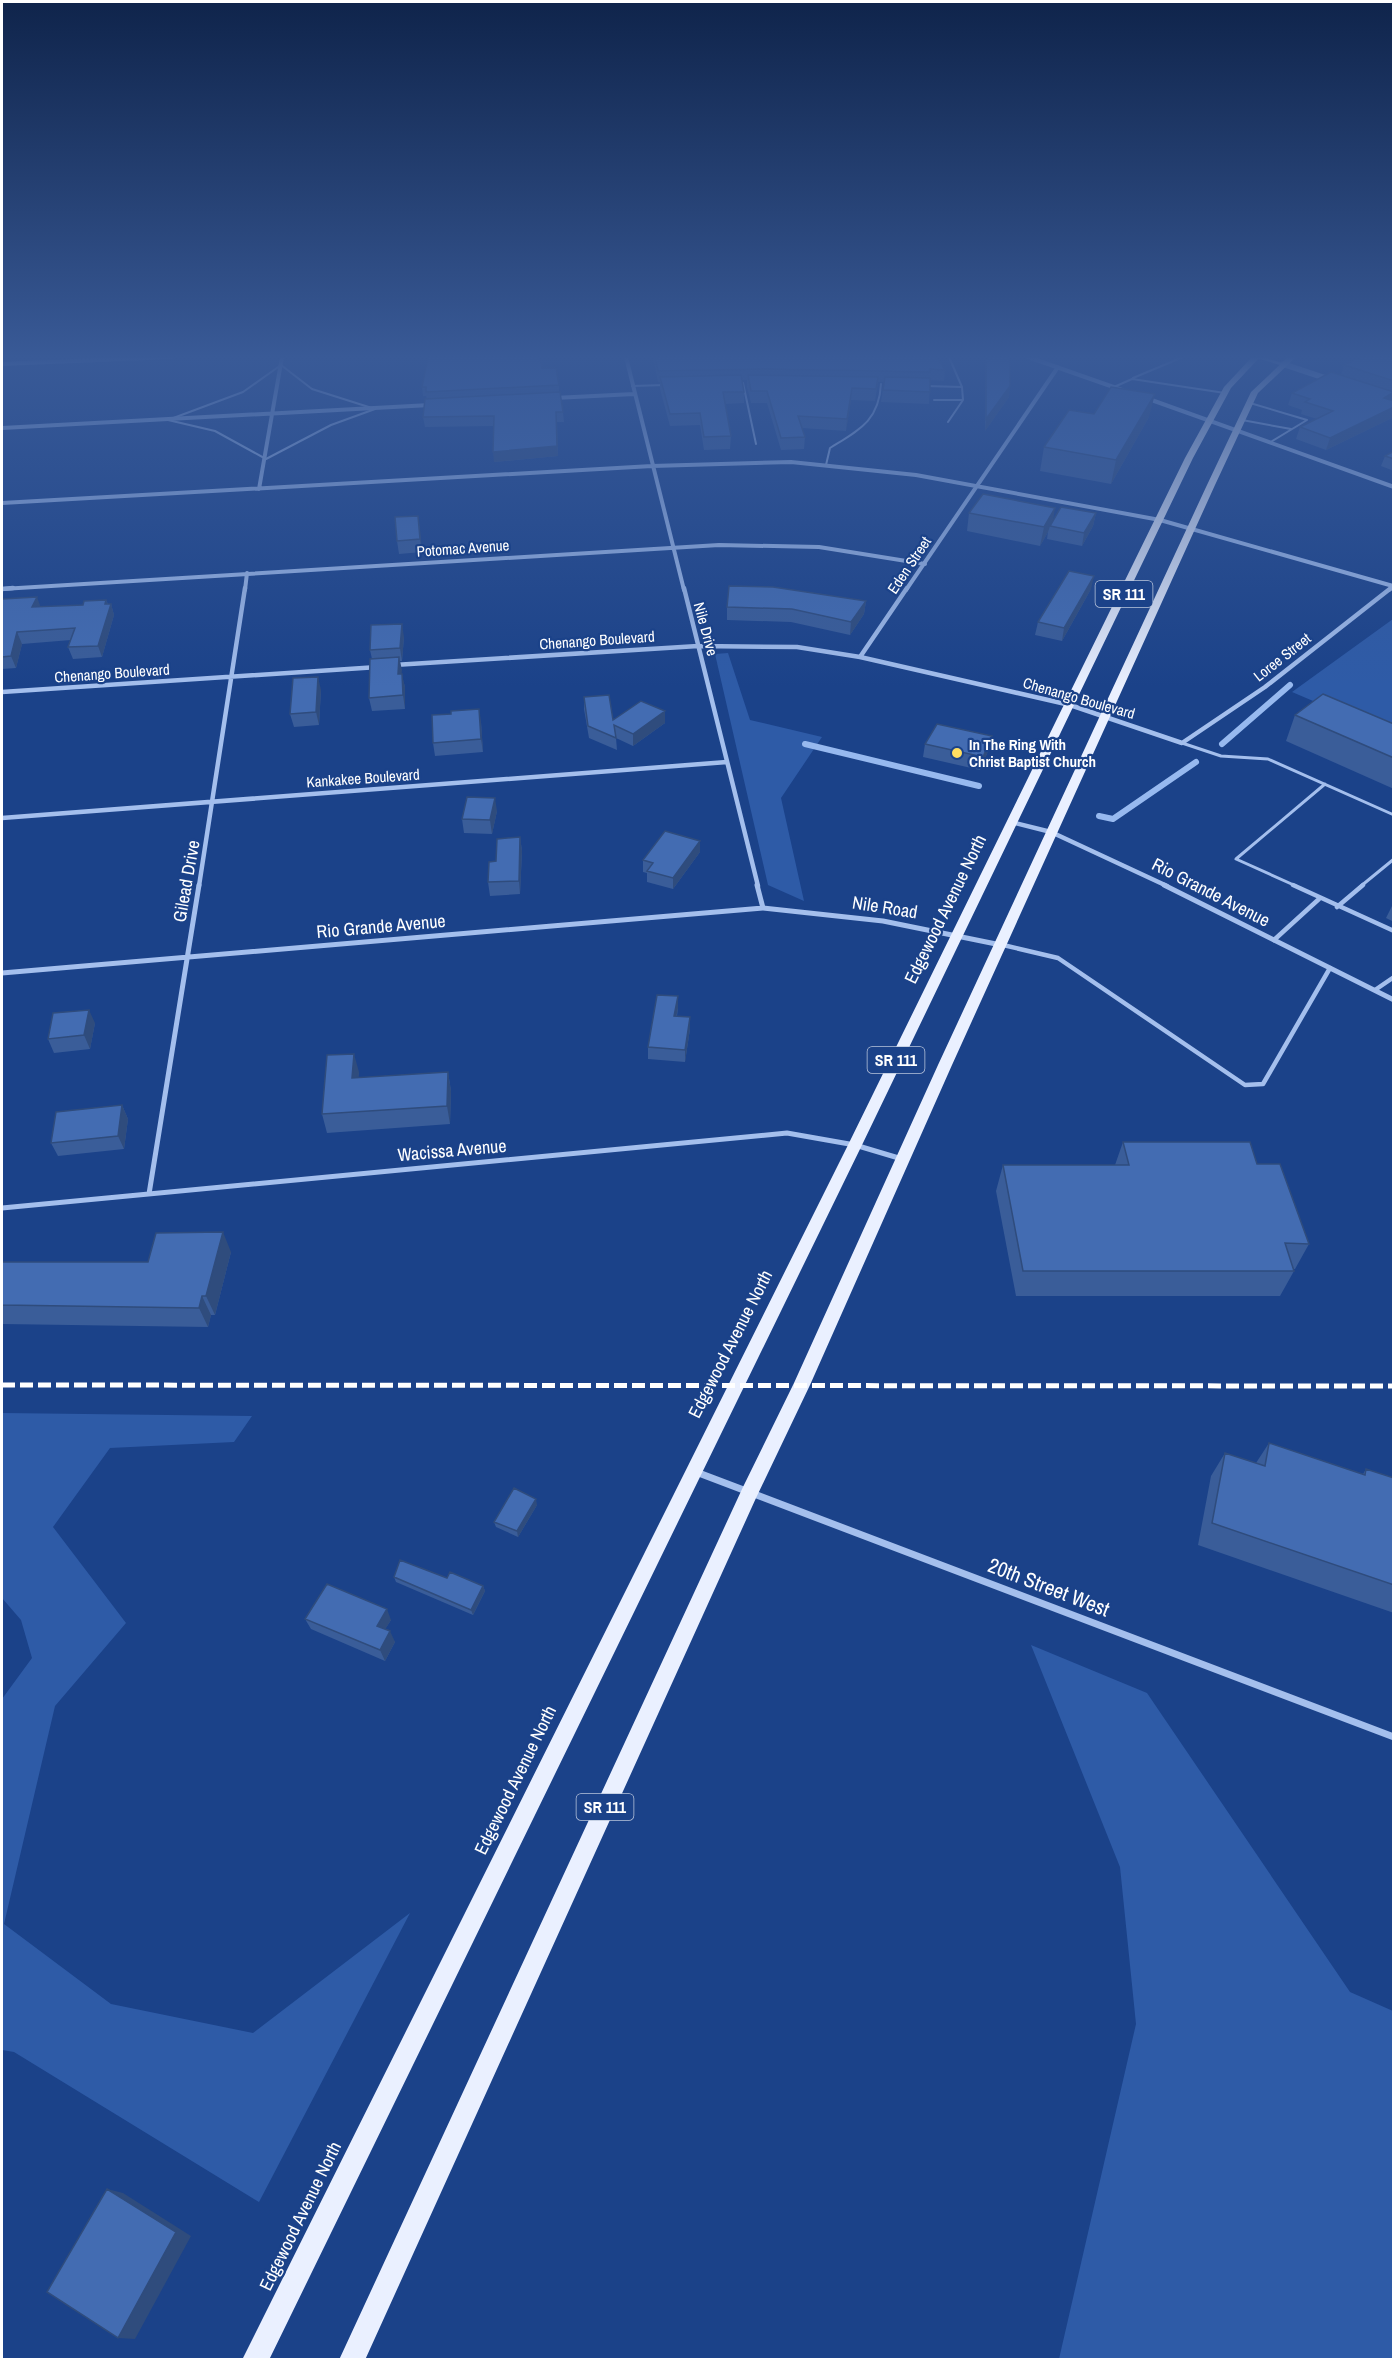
<svg xmlns="http://www.w3.org/2000/svg" width="1395" height="2361" font-family="'Archivo Narrow',sans-serif">
  <style>
    .green { fill: #2e5ba7 }
    .lines { fill: none; stroke-linecap: round; stroke-linejoin: round }
    .stream { stroke: #97b9ef; stroke-width: 6 }
    .service-far2 { stroke: #a4bfed; stroke-width: 2 }
    .service-far1 { stroke: #a4bfed; stroke-width: 3 }
    .service { stroke: #a4bfed; stroke-width: 4.5 }
    .minor-far3 { stroke: #a4bfed; stroke-width: 4 }
    .minor-far2 { stroke: #a4bfed; stroke-width: 4.5 }
    .minor-far1 { stroke: #a4bfed; stroke-width: 5 }
    .minor { stroke: #a4bfed; stroke-width: 7 }
    .tertiary { stroke: #a4bfed; stroke-width: 6 }
    .secondary { fill: #d1dff9; fill-rule: evenodd }
    .primary { fill: #eaf0ff; fill-rule: evenodd }
    .rail { stroke: #fff; stroke-width: 5; stroke-dasharray: 13 5; stroke-linecap: butt }
    .wall { fill: #3a5d99 }
    .shaded-wall { fill: #2f4c7d }
    .building { fill: #436cb2; stroke: #2f4c7d; stroke-width: 1.5 }
    .poi-dot { fill: #fedd61; stroke: #1b4289; stroke-width: 2 }
    .labels { text-anchor: middle; dominant-baseline: central; stroke-width: 4.5; stroke-linejoin: round; paint-order: stroke }
    .far-street-label { font-size: 15px; fill: #fff; stroke: #1b4289 }
    .far-poi-label { font-size: 15px; font-weight: bold; fill: #fff; stroke: #1b4289; text-anchor: start }
    .shield { fill: #1b4289; stroke: #bbc6dc; stroke-width: 1.5 }
    .shield-label { font-size: 16px; font-weight: bold; fill: #fff }
    .street-label { font-size: 18px; fill: #fff; stroke: #1b4289 }
    .near-street-label { font-size: 21px; fill: #fff; stroke: #1b4289 }
  </style>
  <rect width="100%" height="100%" fill="#1b4289"/>
  <path class="green" d="M1393 619V735L1292 692Z
    M728 653 750 720 822 737 781 798 804 901 768 885 715 654Z
    M2 1413 252 1416 234 1442 110 1448 53 1527 126 1623 55 1706 4 1924 111 2004 253 2033 410 1913 259 2202 14 2052 2 2050V1699L32 1658 21 1620 2 1598Z
    M1031 1645 1147 1693 1350 1992 1393 2011V2359H1059L1136 2024 1120 1867Z"/>
  <g class="lines">
    <path class="stream" d="M805 744 979 786
      M1222 744 1290 685
      M1099 816 1113 819 1196 762"/>
    <path class="service-far2" d="M281 365 312 389 375 409 331 425 266 459 215 431 168 420 243 392Z
      M1133 378 1183 357
      M743 383 756 444
      M632 386 665 385
      M926 386 962 387 949 357
      M1114 387 1132 379 1225 393
      M934 400H963L962 387
      M1250 403 1307 420 1269 443
      M1242 420 1291 429
      M948 422 963 400
      M826 465 830 448C859 430 879 421 881 384"/>
    <path class="service-far1" d="M1182 743 1221 756 1268 759 1394 815
      M1296 886 1236 859 1325 784
      M1361 886 1394 859"/>
    <path class="service" d="M1293 885 1394 931
      M1337 907 1363 885
      M1274 940 1319 899
      M1003 945 1058 958 1245 1085 1263 1084 1330 968
      M1375 990 1394 977"/>
    <path class="minor-far3" d="M626 357 684 590
      M1028 357 1122 390
      M2 364 171 357
      M554 398 634 394
      M1146 398 1394 487
      M2 428 430 405
      M259 489 282 357
      M2 503 652 466 791 462 916 475 1160 520 1393 586
      M2 589 719 545 819 547 925 564
      M245 590 247 573
      M906 590 1058 367
      M1389 590 1394 586"/>
    <path class="minor-far2" d="M684 588 758 886
      M2 589 13 588
      M860 657 907 588
      M394 665 698 646 797 647 860 657 1070 705 1182 743 1265 687 1391 588
      M2 692 378 667
      M2 818 727 762
      M1011 822 1051 832 1167 886
      M199 886 245 588"/>
    <path class="minor-far1" d="M757 885 763 908
      M1164 885 1394 1000
      M2 973 763 908 883 921 1001 945
      M149 1194 199 885
      M2 1208 787 1133 855 1145 902 1159"/>
    <path class="minor" d="M696 1472 1394 1737"/>
    <path class="tertiary" d="M1283 364 1334 381"/>
    <path class="secondary" d="M1254 357H1262L1286 364 1283 366Z"/>
    <path class="primary" d="M1252 357H1260L1231 388 1193 458 862 1145 269 2360H242L848 1145 1185 458 1224 387Z
      M1288 357H1296L1258 393 1215 485 952 1065 810 1385 756 1498 365 2360H339L743 1487 794 1383 938 1065 1207 485 1251 392Z"/>
    <path class="rail" d="M2 1385 1394 1386"/>
  </g>
  <path class="wall" d="M653 357H937L945 370 944 381 930 380 929 404 881 402 884 382H878L875 401 851 400 846 431 802 428 805 437 804 449 781 450 767 403H751L747 387V380H742L744 392V403L725 404 731 436 730 449 704 450 700 425 670 426 660 389V382H658Z
    M985 357H1010L1009 397 985 431Z
    M1394 357V395L1392 400 1394 401V417L1326 450 1296 439 1300 427 1317 419 1301 414 1302 410 1288 405 1292 393 1341 375 1344 365Z
    M542 368 559 385V392L563 412 564 422H557L558 456 494 462V426L425 427 423 417 427 399 426 396H423L422 387Z
    M1094 414 1149 417 1111 484 1040 471 1044 447Z
    M1394 451V471L1381 466 1385 456Z
    M969 513 1053 521 1096 513 1093 526 1082 546 1047 539 1048 532 1040 546 967 531Z
    M418 516 422 552 399 554 397 541Z
    M1091 589 1062 641 1035 635 1038 622Z
    M2 599 41 607 83 605 106 600 108 604H111L114 615 102 657 73 659 68 647 71 640 22 644 16 668 2 669Z
    M866 601 864 614 850 635 791 622 727 620V607Z
    M404 637 402 661H400L401 674 405 687V709L372 711 369 698 372 659 370 650Z
    M321 690 319 725 294 727 290 714Z
    M584 697 613 720 665 723 633 746 616 738 617 750 589 738 584 709Z
    M451 714 481 722 483 752 435 756 433 743Z
    M1295 715 1394 724V789L1286 741Z
    M992 736 989 749 980 770 923 757 925 744Z
    M497 811 492 834 464 833 462 819Z
    M520 837 522 851 520 894 490 896 488 882 496 861Z
    M700 852 673 889 647 882V873L643 872V860Z
    M1394 902V922L1386 918Z
    M678 996V1008L677 1016 690 1017V1029L685 1062 648 1059V1047Z
    M95 1023 90 1049 54 1053 48 1039Z
    M359 1072 358 1078 448 1072 451 1091 450 1124 327 1133 322 1114Z
    M122 1105 128 1119 124 1149 58 1156 51 1143Z
    M1123 1142 1257 1164 1309 1244 1295 1269H1293L1294 1271 1280 1296H1016L996 1191 1003 1165H1115Z
    M231 1252 215 1315H211L208 1327 2 1324V1262H148Z
    M1269 1443 1363 1474 1366 1469 1394 1478V1613L1198 1545 1211 1476 1225 1453 1256 1463Z
    M537 1505 518 1537 496 1527 494 1522Z
    M394 1577 447 1578 483 1586 485 1591 473 1615 396 1582Z
    M305 1619 391 1620 385 1629 395 1642 385 1661 311 1629Z"/>
  <path class="shaded-wall" d="M1010 386 1009 397 985 431 986 419Z
    M852 388 851 400 846 431 847 419Z
    M1394 393V395L1390 404 1384 398Z
    M1155 394 1149 417 1111 484 1116 460Z
    M1394 407V417L1326 450 1330 438Z
    M556 412 558 456 494 462 493 452Z
    M1055 508 1052 527 1050 526 1048 532 1040 546 1044 527Z
    M1096 513 1093 526 1082 546 1084 533Z
    M418 516 420 528 422 552 420 539Z
    M1094 576 1091 589 1062 641 1064 628Z
    M37 597 41 608 32 607Z
    M106 600 109 609 111 604 114 615 102 657 98 646Z
    M866 601 864 614 850 635 851 622Z
    M402 624 404 637 402 661 400 648Z
    M17 632 22 644 16 668 11 656Z
    M399 657 402 670 400 687 398 674Z
    M402 674 405 687V709L403 695Z
    M318 677 321 690 319 725 316 712Z
    M479 709 481 722 483 752 481 739Z
    M665 711V723L633 746V734Z
    M992 736 989 749 980 770 983 757Z
    M495 798 497 811 492 834 490 820Z
    M520 837 522 851 520 894 519 881Z
    M700 841V852L673 889V878Z
    M678 996V1008L674 1028V1016Z
    M89 1010 95 1023 90 1049 84 1035Z
    M690 1017V1029L685 1062V1050Z
    M354 1054 359 1072 357 1097 352 1078Z
    M448 1072 451 1091 450 1124 447 1106Z
    M122 1105 128 1119 124 1149 118 1136Z
    M223 1232 231 1252 215 1315 206 1296Z
    M202 1296 211 1315 208 1327 199 1308Z
    M536 1499 537 1505 518 1537 517 1531Z
    M483 1586 485 1591 473 1615 471 1610Z
    M387 1609 391 1620 381 1636 377 1626Z
    M390 1631 395 1642 385 1661 380 1650Z
    M107 2189 123 2193 191 2236 135 2339 118 2338Z"/>
  <path class="building" d="M428 357H540L542 368H556L559 385 426 392V387H422Z
    M655 357H937L945 370 930 369V372L768 369 658 371Z
    M986 357H1010V386L986 419Z
    M1360 357H1394V381L1344 365Z
    M1331 372 1394 392 1384 398 1394 401V407L1330 438 1300 427 1333 411 1305 402 1310 399 1292 393Z
    M741 375 744 392H723L731 436 704 437 700 413 670 414 660 377Z
    M748 375 878 377 876 389 852 388 847 419 798 416 805 437 781 438 767 391H751Z
    M885 377 930 378V392L883 390Z
    M1111 387 1155 394 1116 460 1044 447 1069 410 1094 414Z
    M560 392 563 412H556L557 446 493 452 494 416 423 417 425 399Z
    M1394 451V459L1385 456Z
    M983 494 1055 508 1044 527 969 513Z
    M1061 507 1096 513 1084 533 1050 526Z
    M418 516 420 539 397 541 395 517Z
    M1069 571 1094 576 1064 628 1038 622Z
    M729 586 773 587 866 601 851 622 792 609 727 607Z
    M37 597 32 607 83 605 84 601 106 600 105 604H111L98 646 68 647 75 628 17 632 11 656 2 657V599Z
    M402 624 400 648 370 650 371 625Z
    M399 657 398 674H402L403 695 369 698 370 659Z
    M318 677 316 712 290 714 293 678Z
    M1323 694 1394 724V758L1295 715Z
    M609 695 613 720 641 701 665 711 633 734 614 725 616 738 588 726 584 697Z
    M479 709 481 739 433 743 432 715 451 714V711Z
    M937 724 992 736 983 757 925 744Z
    M467 797 495 798 490 820 462 819Z
    M665 831 700 841 673 878 647 871 653 863 643 860Z
    M520 837 519 881 488 882 489 862 496 861 497 839Z
    M657 995 678 996 674 1016 690 1017 685 1050 648 1047Z
    M89 1010 84 1035 48 1039 53 1013Z
    M354 1054 352 1078 448 1072 447 1106 322 1114 327 1055Z
    M122 1105 118 1136 51 1143 56 1112Z
    M1123 1142H1250L1257 1164H1280L1309 1244 1285 1243 1294 1271H1023L1003 1165H1129Z
    M223 1232 206 1296H202L199 1308 2 1305V1262H148L156 1233Z
    M1269 1443 1365 1475 1366 1469 1394 1478V1585L1212 1523 1225 1453 1265 1466Z
    M514 1488 536 1499 517 1531 494 1522Z
    M400 1560 447 1578 450 1572 483 1586 471 1610 394 1577Z
    M327 1584 387 1609 377 1626 390 1631 380 1650 305 1619Z
    M107 2189 176 2232 118 2338 47 2292Z"/>
  <linearGradient id="sky" x2="0" y2="1"><stop stop-color="#0f244b"/><stop offset="0.52" stop-color="#395a97"/><stop offset="1" stop-color="#395a97" stop-opacity="0"/></linearGradient>
  <rect width="1395" height="687" fill="url(#sky)"/>
  <circle class="poi-dot" cx="957" cy="753" r="6"/>
  <g class="labels">
    <g class="far-street-label">
      <text transform="translate(463 548) rotate(-4)">Potomac Avenue</text>
      <text transform="translate(909 565) rotate(-56)">Eden Street</text>
      <text transform="translate(706 629) rotate(75)">Nile Drive</text>
      <text transform="translate(597 640) rotate(-4)">Chenango Boulevard</text>
      <text transform="translate(1282 657) rotate(-38)">Loree Street</text>
      <text transform="translate(112 673) rotate(-4)">Chenango Boulevard</text>
      <text transform="translate(1079 698) rotate(16)">Chenango Boulevard</text>
      <text transform="translate(363 778) rotate(-4)">Kankakee Boulevard</text>
    </g>
    <g class="far-poi-label">
      <text x="969" y="744">In The Ring With<tspan x="969" dy="17">Christ Baptist Church</tspan></text>
    </g>
    <g class="shield">
      <rect x="1095.5" y="581" width="57" height="26" rx="4.5"/>
      <rect x="867.5" y="1047" width="57" height="26" rx="4.5"/>
      <rect x="576.5" y="1794" width="57" height="26" rx="4.5"/>
    </g>
    <g class="shield-label">
      <text x="1124" y="594">SR 111</text>
      <text x="896" y="1060">SR 111</text>
      <text x="605" y="1807">SR 111</text>
    </g>
    <g class="street-label">
      <text transform="translate(186 881) rotate(-80)">Gilead Drive</text>
      <text transform="translate(1211 892) rotate(27)">Rio Grande Avenue</text>
      <text transform="translate(885 907) rotate(9)">Nile Road</text>
      <text transform="translate(945 909) rotate(-64)">Edgewood Avenue North</text>
      <text transform="translate(381 926) rotate(-5)">Rio Grande Avenue</text>
      <text transform="translate(452 1150) rotate(-5)">Wacissa Avenue</text>
      <text transform="translate(730 1344) rotate(-63)">Edgewood Avenue North</text>
      <text transform="translate(515 1780) rotate(-64)">Edgewood Avenue North</text>
      <text transform="translate(300 2216) rotate(-64)">Edgewood Avenue North</text>
    </g>
    <g class="near-street-label">
      <text transform="translate(1049 1587) rotate(21)">20th Street West</text>
    </g>
  </g>
  <rect width="1395" height="2361" fill="none" stroke="#ffffff" stroke-width="6"/>
</svg>
